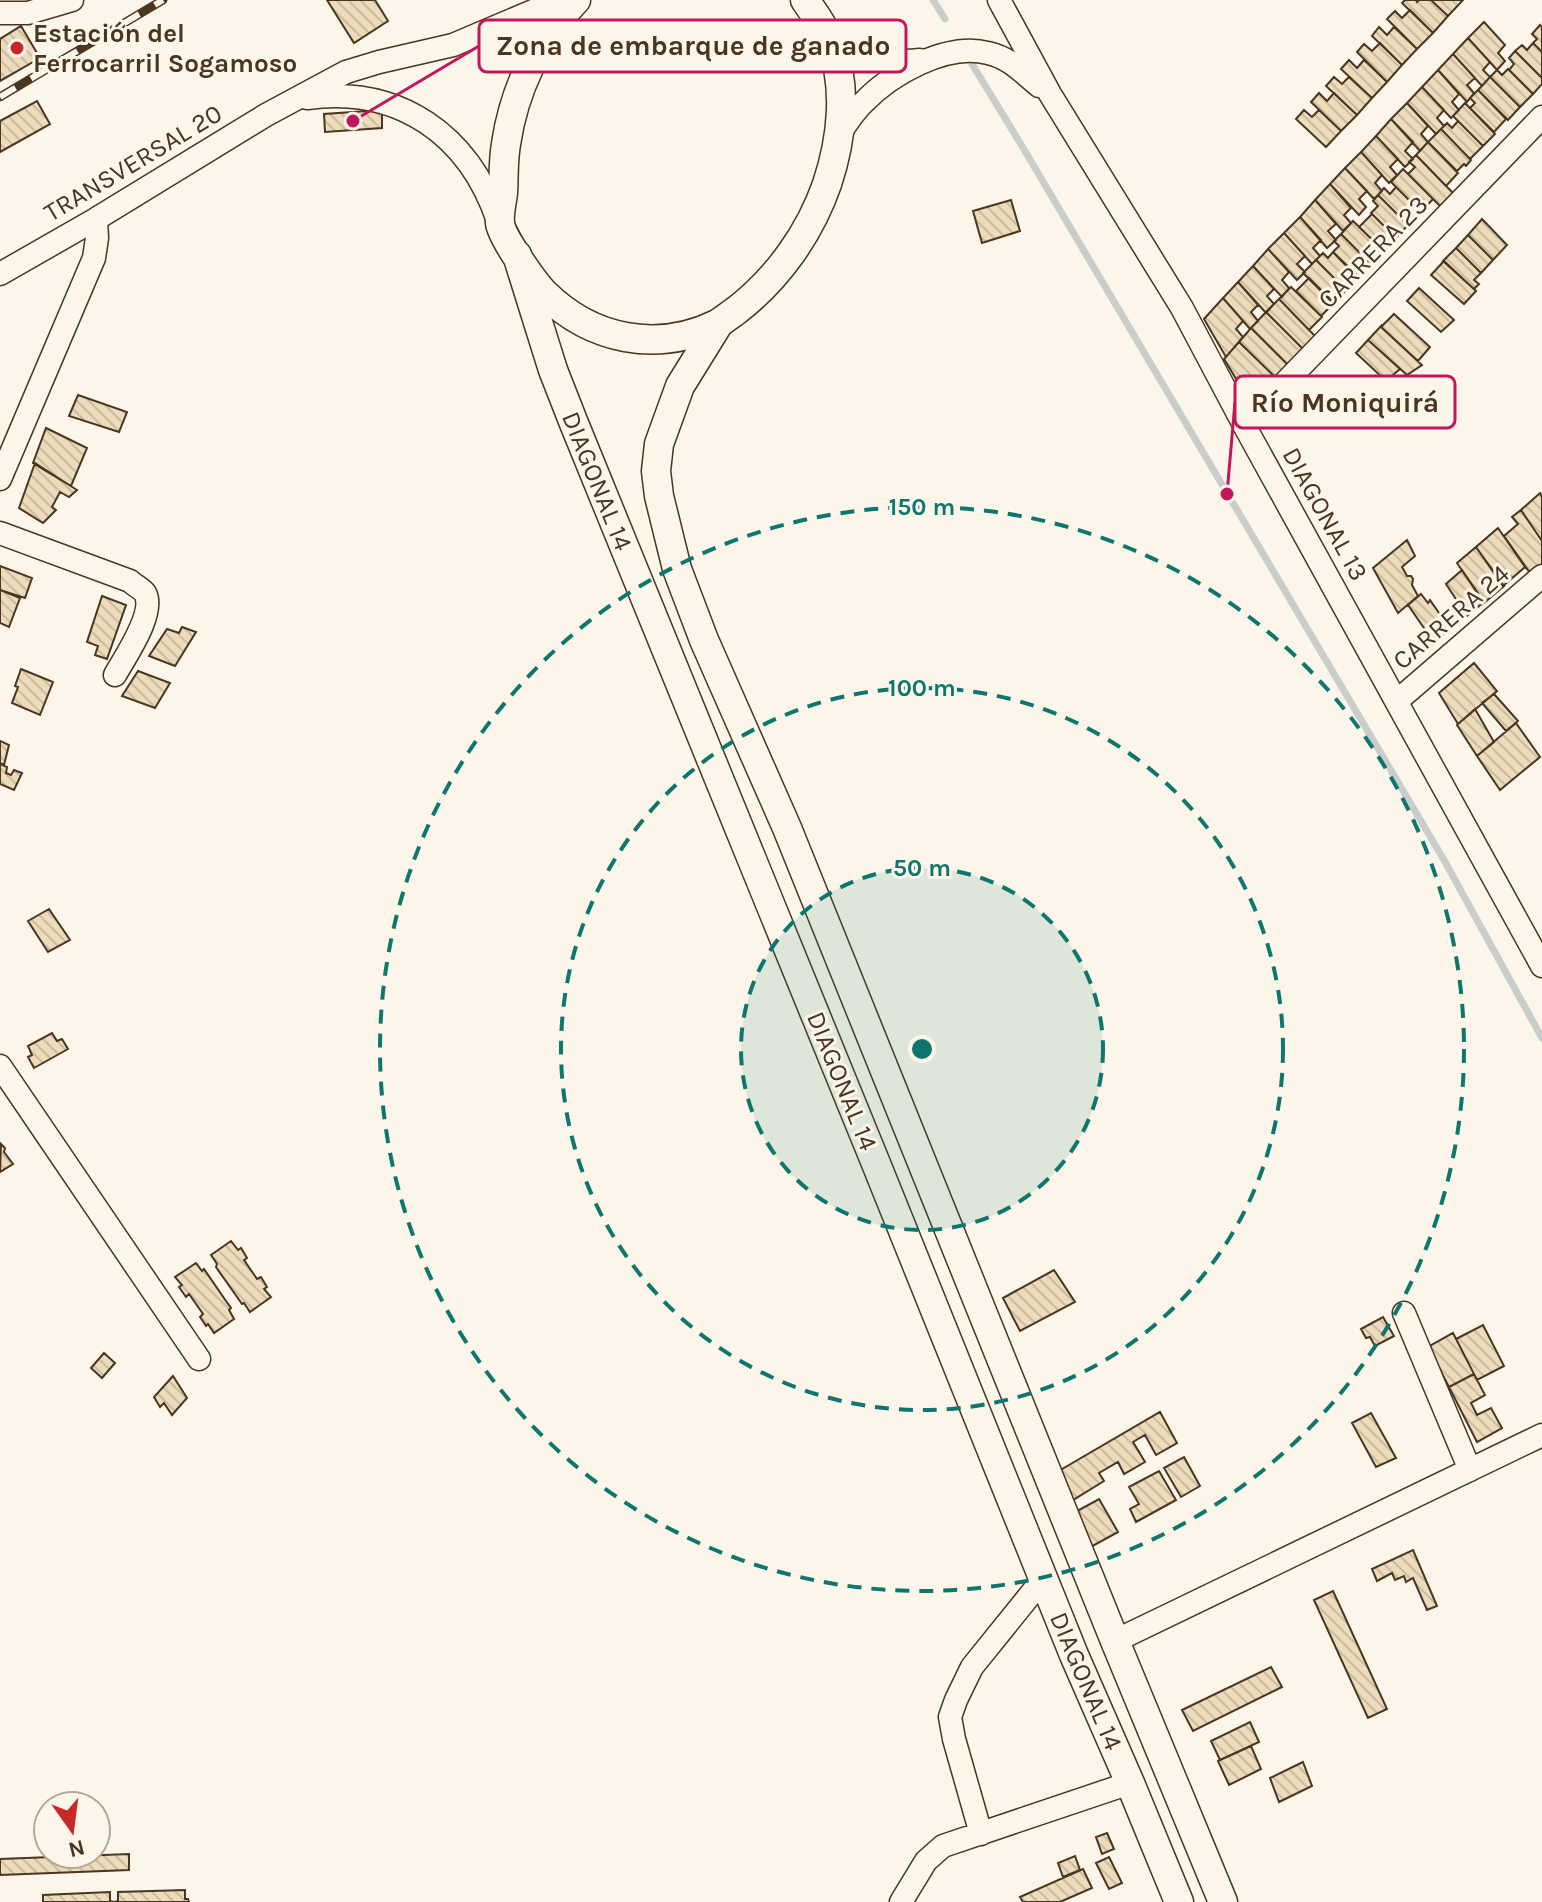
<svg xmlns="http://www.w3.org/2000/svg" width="1542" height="1902" font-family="Karla,sans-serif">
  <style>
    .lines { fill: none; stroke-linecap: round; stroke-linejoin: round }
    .stream { stroke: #c9cecd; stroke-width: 7 }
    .building { fill: url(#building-back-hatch); stroke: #4a3520; stroke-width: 2 }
    .minor-casing { stroke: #4a3520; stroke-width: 25 }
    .tertiary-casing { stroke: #4a3520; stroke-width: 31 }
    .minor { stroke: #fbf6e9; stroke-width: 22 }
    .tertiary { stroke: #fbf6e9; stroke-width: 28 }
    .rail-casing { stroke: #4a3520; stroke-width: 9 }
    .rail { stroke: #fbf6e9; stroke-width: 6; stroke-dasharray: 18; stroke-linecap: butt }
    .ring { fill: none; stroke: #0f766e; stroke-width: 4; stroke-dasharray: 14 10 }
    .poi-dot { fill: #c62828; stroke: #fbf6e9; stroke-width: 3 }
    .labels { text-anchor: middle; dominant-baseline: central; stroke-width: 6; stroke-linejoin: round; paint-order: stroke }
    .poi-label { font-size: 26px; font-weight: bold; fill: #4a3520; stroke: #fbf6e9; text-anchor: start }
    .street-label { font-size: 26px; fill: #4a3520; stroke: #fbf6e9 }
    .centre { fill: #0f766e; stroke: #fbf6e9; stroke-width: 4 }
    .ring-label { font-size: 24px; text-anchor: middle; font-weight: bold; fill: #0f766e; stroke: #fbf6e9; stroke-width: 6; stroke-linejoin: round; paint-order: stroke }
    .leader { fill: none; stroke: #c2185b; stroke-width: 3 }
    .callout-dot { fill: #c2185b; stroke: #fbf6e9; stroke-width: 3 }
    .callout { fill: #fbf6e9; stroke: #c2185b; stroke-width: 3 }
    .callout-label { font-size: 28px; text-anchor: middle; font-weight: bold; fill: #4a3520 }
  </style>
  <defs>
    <pattern id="building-back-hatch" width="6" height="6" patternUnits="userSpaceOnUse" patternTransform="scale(2)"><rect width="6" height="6" fill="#ecdcbc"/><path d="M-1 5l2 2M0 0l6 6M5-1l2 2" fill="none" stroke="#ccbda1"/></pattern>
  </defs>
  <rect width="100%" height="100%" fill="#fbf6e9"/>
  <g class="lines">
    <path class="stream" d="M933 0 945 19
      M972 64 1022 146 1444 860 1542 1038"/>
  </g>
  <path class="building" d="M327 0H375L388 21 354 43Z
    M1405 0H1416L1417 2 1419 0H1431L1448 16 1433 33 1402 3Z
    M1431 0H1463L1448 16Z
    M1410 10 1433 33 1417 49 1387 19 1395 11 1402 18Z
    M1484 22 1505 45 1498 53 1505 61 1497 70 1468 38Z
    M1540 25 1542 27V52L1533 43 1537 39 1532 34Z
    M21 26 40 58 0 81V39Z
    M1379 27 1387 35 1394 27 1417 49 1402 65 1372 36Z
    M1468 38 1490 62 1483 70 1490 77 1482 86 1453 54Z
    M1380 43 1402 65 1387 82 1357 52 1364 44 1372 51Z
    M1533 43 1542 52V78L1515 51 1522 45 1527 50Z
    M1515 51 1542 78V84L1533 94 1509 70 1514 64 1509 58Z
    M1453 54 1475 78 1467 85 1474 93 1467 102 1438 70Z
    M1349 60 1357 68 1364 60 1387 82 1372 98 1341 69Z
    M1508 69 1533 94 1520 107 1490 77 1497 70 1502 75Z
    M1438 70 1459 94 1452 102 1459 110 1451 118 1422 87Z
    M1334 77 1342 84 1349 77 1372 98 1357 115 1326 86Z
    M1490 77 1520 107 1508 120 1478 90Z
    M1422 87 1444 110 1437 118 1444 126 1436 134 1407 103Z
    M1478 90 1506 119 1494 132 1470 108 1475 103 1470 98Z
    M1319 93 1327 101 1334 93 1357 115 1341 131 1311 102Z
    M37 101 50 124 0 152V121Z
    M1407 103 1428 126 1421 134 1428 142 1420 151 1391 119Z
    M1465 103 1495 134 1483 146 1453 116Z
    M382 110V128L325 132 324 114Z
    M1304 110 1312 117 1319 110 1341 131 1326 147 1296 119Z
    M1391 119 1413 142 1405 151 1413 159 1405 167 1376 136Z
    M1458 121 1483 146 1470 159 1441 129 1447 123 1452 128Z
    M1441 129 1471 160 1466 166 1464 164 1457 171 1428 142Z
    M1376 136 1398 159 1390 167 1397 175 1389 183 1361 152Z
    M1428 142 1458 173 1446 186 1416 155Z
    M1361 152 1382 175 1375 183 1382 191 1374 199 1345 168Z
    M1416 155 1453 193 1441 207 1408 174 1415 167 1409 162Z
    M1345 168 1367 191 1359 199 1366 207 1359 215 1330 184Z
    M1403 169 1433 199 1421 212 1391 182Z
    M1330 184 1351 208 1344 215 1351 223 1343 231 1315 200Z
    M1396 187 1421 212 1408 225 1378 195 1384 188 1390 194Z
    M1378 195 1408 225 1396 238 1371 213 1378 206 1373 201Z
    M1011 200 1020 231 982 243 973 211Z
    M1315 200 1336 224 1328 231 1336 240 1327 248 1300 217Z
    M1372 214 1396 238 1384 251 1359 227Z
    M1300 217 1321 240 1313 248 1320 256 1312 264 1284 233Z
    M1482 219 1507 245 1493 260 1468 235Z
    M1353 221 1384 251 1371 264 1341 234Z
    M1284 233 1305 256 1297 264 1305 272 1297 280 1268 249Z
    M1341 234 1371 264 1358 278 1333 252 1339 246 1334 241Z
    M1468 235 1493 260 1481 273 1456 248Z
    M1456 248 1481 273 1474 280 1479 284 1474 289 1443 261Z
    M1268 249 1289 272 1282 280 1289 288 1282 297 1253 266Z
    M1333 252 1359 277 1346 290 1316 260 1323 253 1328 258Z
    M1316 260 1346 290 1334 304 1303 273Z
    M1444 261 1476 291 1464 304 1431 275Z
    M1253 266 1274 289 1267 296 1274 304 1266 313 1238 282Z
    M1309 278 1334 303 1321 316 1296 291Z
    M1238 282 1258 305 1251 312 1258 321 1250 329 1223 298Z
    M1291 287 1322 317 1309 330 1279 299Z
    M1419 288 1454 320 1441 332 1407 301Z
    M1223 298 1243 321 1236 329 1243 337 1226 357 1204 319Z
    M1279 299 1316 337 1304 350 1266 312Z
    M1266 312 1304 350 1289 366 1251 328Z
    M1394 314 1430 347 1418 361 1381 327Z
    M1381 326V327L1422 365 1407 375 1368 340Z
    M1251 328 1289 366 1277 379 1239 342Z
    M1368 340 1400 369 1386 381 1356 353Z
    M1239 342 1277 379 1252 405 1224 359Z
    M78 395 127 412 119 432 69 416Z
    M46 428 87 448 71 486 33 463Z
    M35 463 77 490 69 497 60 492 52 507 56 510 43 523 19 508Z
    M1540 493 1542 497V541L1521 510Z
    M1521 510 1542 541V564L1530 573 1504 536 1518 524 1512 517Z
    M1498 528 1525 567 1503 586 1476 547Z
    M1407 540 1415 556 1402 567 1407 576H1411L1413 579 1412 585 1418 596 1398 613 1373 568Z
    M1476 547 1504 586 1484 603 1457 563Z
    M0 566 32 578 25 598 0 590Z
    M1462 570 1484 602 1467 616 1446 584Z
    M0 590 20 598 9 627 0 623Z
    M1421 594 1428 603 1430 600 1450 629 1439 638 1438 637 1433 641 1408 605Z
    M102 596 126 605 107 659 95 655 98 646 87 642Z
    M182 627 196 632 175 666 149 656 167 629 179 633Z
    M1474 663 1497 691 1458 724 1439 693Z
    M21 669 53 682 40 715 12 703 18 687 15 686Z
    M138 671 170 683 155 708 122 696Z
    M1494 694 1518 721 1506 731 1482 703Z
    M1475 709 1494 742 1477 756 1457 725Z
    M1516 723 1540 757 1500 790 1477 756Z
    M0 741 9 745 4 765 0 763Z
    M0 764 7 767 6 773 11 775 14 770 22 773 14 790 0 784Z
    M49 909 70 940 48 952 28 921Z
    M52 1033 57 1041 62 1039 68 1049 34 1068 28 1057 32 1055 28 1046Z
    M1 1144 5 1148 4 1152 13 1164 0 1172Z
    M231 1241 238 1250 241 1248 247 1258 244 1260 257 1279 261 1277 267 1287 264 1289 271 1297 250 1312 244 1303 242 1304 216 1267 217 1264 211 1255Z
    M196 1263 202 1271 204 1269 226 1301 231 1308 229 1310 234 1319 214 1333 208 1324 206 1326 200 1317 203 1314 189 1294 186 1297 179 1287 182 1285 175 1277Z
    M1054 1270 1075 1302 1020 1331 1003 1298Z
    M1383 1317 1394 1336 1375 1346 1370 1337 1366 1338 1361 1329Z
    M1483 1325 1504 1366 1477 1380 1456 1339Z
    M1453 1333 1474 1374 1449 1387 1428 1347Z
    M104 1353 115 1363 102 1378 91 1368Z
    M1474 1374 1485 1395 1471 1403 1477 1415 1491 1408 1502 1428 1477 1442 1449 1387Z
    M173 1376 187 1398 172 1415 164 1403 160 1407 154 1397Z
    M1160 1412 1177 1443 1156 1455 1145 1435 1133 1442 1145 1462 1124 1474 1118 1462 1099 1473 1104 1481 1073 1500 1057 1472Z
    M1371 1413 1396 1458 1376 1467 1352 1423Z
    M1184 1457 1200 1486 1181 1497 1164 1468Z
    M1159 1471 1176 1500 1136 1522 1130 1509 1139 1504 1129 1487Z
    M1099 1499 1118 1532 1089 1548 1070 1515Z
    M1413 1550 1437 1606 1427 1610 1413 1578 1406 1582 1404 1576 1395 1580 1392 1573 1377 1581 1372 1569Z
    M1333 1591 1387 1709 1368 1718 1314 1600Z
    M1271 1667 1282 1687 1193 1731 1182 1710Z
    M1250 1722 1259 1742 1220 1760 1211 1741Z
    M1251 1746 1261 1769 1229 1785 1218 1761Z
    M1303 1762 1312 1786 1279 1802 1270 1778Z
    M1107 1833 1114 1849 1102 1854 1096 1837Z
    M129 1854V1870L0 1875V1859Z
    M1075 1856 1080 1870 1063 1877 1058 1863Z
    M1109 1857 1122 1883 1109 1889 1096 1863Z
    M1083 1869 1092 1888 1060 1902H1023L1020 1897Z
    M185 1890V1899H188L189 1902H114L118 1901V1892Z
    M110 1892V1901L114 1902H43V1895Z"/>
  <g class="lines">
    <defs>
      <path id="minor" d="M999 0 1050 94 1182 308 1244 425 1542 966
        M0 13H28L72 0
        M825 27C845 55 887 64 920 60
        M307 98C399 85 469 135 498 221
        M840 133C847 123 853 113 862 104 890 74 947 42 988 53 1010 58 1022 72 1039 86
        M0 274 96 219 266 115 346 72 379 62 453 45 559 0
        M1244 425 1542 117
        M0 479 94 258 97 238 96 219
        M0 533 130 581C134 585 142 589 145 593 156 613 125 657 115 675
        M1397 701 1542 576
        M0 1066 199 1359
        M1404 1313 1470 1470
        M1115 1641 1542 1435
        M981 1834 954 1739 950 1717 956 1700 972 1667 1043 1579
        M901 1902 926 1861 943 1846 1130 1783"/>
      <path id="tertiary" d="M576 0C538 39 514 90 506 144 503 161 504 176 503 193 502 202 499 213 500 223 501 236 534 283 545 294 592 340 657 353 717 324 724 320 731 314 737 310 778 278 810 233 827 184 842 139 848 86 830 41 824 26 814 13 805 0
        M517 255 553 370 573 421 877 1166 1074 1655 1130 1783 1179 1902
        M719 323 680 386 659 444 656 471 659 496 677 569 704 640 787 828 1115 1641 1223 1902"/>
    </defs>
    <use href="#minor" class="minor-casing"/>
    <use href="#tertiary" class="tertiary-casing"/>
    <use href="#minor" class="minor"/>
    <use href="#tertiary" class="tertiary"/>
    <defs>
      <path id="rail" d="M0 97 163 0"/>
    </defs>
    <use href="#rail" class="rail-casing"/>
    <use href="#rail" class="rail"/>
  </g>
  <circle cx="922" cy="1049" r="181" fill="#0f766e" fill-opacity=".12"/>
  <g class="ring">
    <circle cx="922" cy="1049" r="181"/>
    <circle cx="922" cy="1049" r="361"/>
    <circle cx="922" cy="1049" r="542"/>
  </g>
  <circle class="poi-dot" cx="17" cy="48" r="8"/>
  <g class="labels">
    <g class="poi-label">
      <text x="33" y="33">Estación del<tspan x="33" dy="30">Ferrocarril Sogamoso</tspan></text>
    </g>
    <g class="street-label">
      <text transform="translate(133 163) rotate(-31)">TRANSVERSAL 20</text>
      <text transform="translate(1373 252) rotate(-46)">CARRERA 23</text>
      <text transform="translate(597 481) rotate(68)">DIAGONAL 14</text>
      <text transform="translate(1325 514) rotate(61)">DIAGONAL 13</text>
      <text transform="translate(1451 617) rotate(-41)">CARRERA 24</text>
      <text transform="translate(842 1081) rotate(68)">DIAGONAL 14</text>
      <text transform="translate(1086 1681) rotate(67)">DIAGONAL 14</text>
    </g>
  </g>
  <circle cx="922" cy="1049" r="12" class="centre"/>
  <g class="ring-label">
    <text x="922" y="515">150 m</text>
    <text x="922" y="696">100 m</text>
    <text x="922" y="876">50 m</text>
  </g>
  <path class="leader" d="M353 121L479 46M1227 494L1235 402"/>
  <g class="callout-dot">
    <circle cx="353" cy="121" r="8"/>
    <circle cx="1227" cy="494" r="8"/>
  </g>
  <g class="callout">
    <rect x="479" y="20" width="427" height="52" rx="8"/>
    <rect x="1235" y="376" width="220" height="52" rx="8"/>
  </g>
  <g class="callout-label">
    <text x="693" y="55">Zona de embarque de ganado</text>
    <text x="1345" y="412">Río Moniquirá</text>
  </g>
  <g transform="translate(72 1830) rotate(166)"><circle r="38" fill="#fbf6e9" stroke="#b4a999" stroke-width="2"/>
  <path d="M0-6L14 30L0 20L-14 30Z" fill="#c62828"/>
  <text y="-12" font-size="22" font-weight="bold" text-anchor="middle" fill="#4a3520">N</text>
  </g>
</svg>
